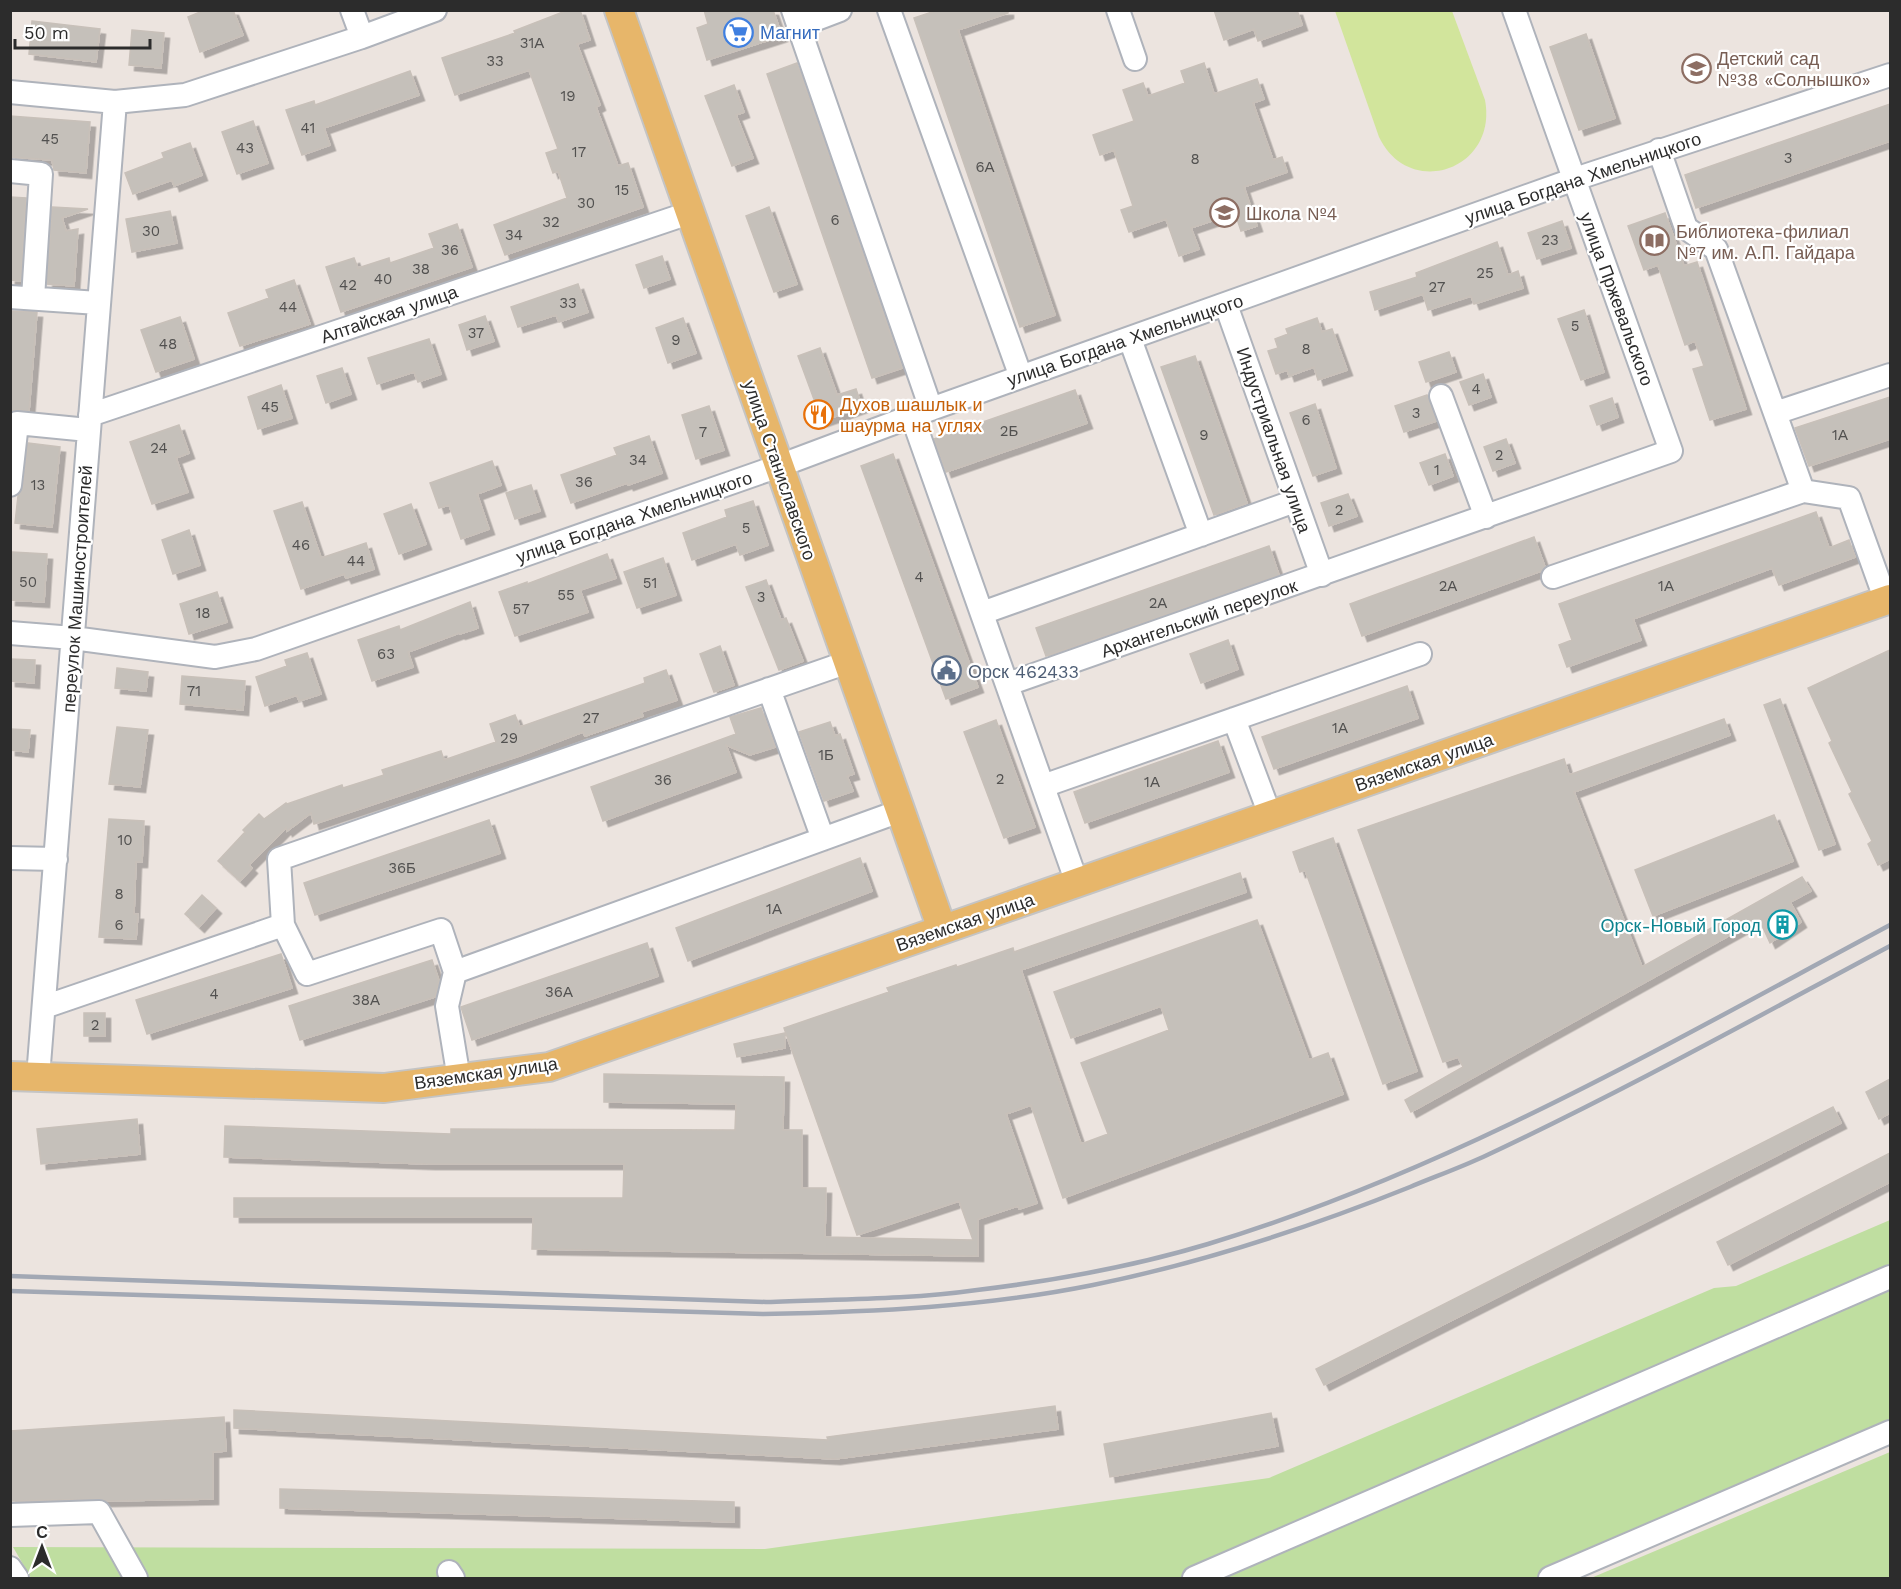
<svg xmlns="http://www.w3.org/2000/svg" width="1901" height="1589" font-family="'Work Sans',sans-serif">
  <style>
    .green { fill: #bfdea0 }
    .pitch { fill: #d2e59c }
    .building { fill: #c5c0ba; stroke: #c8c0b9; stroke-width: 1.5; filter: url(#shadow) }
    .lines { fill: none; stroke-linecap: round; stroke-linejoin: round }
    .minor-casing { stroke: #afb3bb; stroke-width: 26 }
    .major-casing { stroke: #c4c4c4; stroke-width: 32 }
    .minor { stroke: #fff; stroke-width: 22 }
    .major { stroke: #e7b66a; stroke-width: 28 }
    .rail { stroke: #a2a8b4; stroke-width: 4.5 }
    .labels { text-anchor: middle; dominant-baseline: central; stroke-width: 4.5; stroke-linejoin: round; paint-order: stroke }
    .number-label { font-size: 15px; fill: #525150 }
    .shop-label { font-size: 18px; fill: #366cbe; stroke: #fff; text-anchor: start }
    .education-label { font-size: 18px; fill: #785e54; stroke: #fff; text-anchor: start }
    .street-label { font-size: 18px; fill: #2c2c2c; stroke: #fff }
    .food-label { font-size: 18px; fill: #c56008; stroke: #fff; text-anchor: start }
    .service-label { font-size: 18px; fill: #4e5e75; stroke: #fff; text-anchor: start }
    .culture-label { font-size: 18px; fill: #0d838f; stroke: #fff; text-anchor: end }
  </style>
  <defs>
    <filter id="shadow"><feDropShadow dx="5.5" dy="5.5" stdDeviation="0" flood-color="#0004"/></filter>
  </defs>
  <rect width="100%" height="100%" fill="#ece4df"/>
  <path class="green" d="M1890 1220V1439L1561 1578H31L13 1547 765 1549 1269 1478 1714 1288 1736 1286Z
    M1890 1452V1578H1591Z"/>
  <path class="pitch" d="M1335 11H1452L1485 100C1498 170 1409 200 1379 137Z"/>
  <path class="building" d="M205 10H233L243 35 200 52 188 17Z
    M568 10H580L590 40 577 44 600 105 596 107 618 166 628 163 643 207 505 255 494 225 567 198 558 171 553 173 546 153 558 149 529 70 455 95 442 58 515 33 514 31Z
    M704 10H773L782 36 707 60 697 28 708 24Z
    M938 10H1008V13L958 30 1055 315 1020 327 914 18Z
    M1214 10H1297L1302 25 1258 41 1254 29 1224 40Z
    M32 21 100 29 96 62 29 54Z
    M132 30 164 33 161 68 129 65Z
    M1586 34 1615 118 1579 130 1550 47Z
    M797 63 902 368 872 378 767 74Z
    M1204 63 1214 94 1257 79 1264 99 1253 103 1273 160 1282 157 1287 172 1244 187 1257 226 1241 231 1235 213 1191 228 1199 249 1179 256 1166 219 1129 232 1121 210 1133 206 1114 150 1100 155 1093 135 1134 121 1123 90 1143 83 1148 96 1185 83 1181 71Z
    M410 71 419 95 324 128 330 145 302 155 286 110 314 101 315 105Z
    M734 85 744 112 736 115 753 158 732 166 705 96Z
    M1890 104V141L1696 208 1685 175Z
    M10 116 90 122 86 173 54 170 52 160 10 157Z
    M253 121 268 163 237 174 222 132Z
    M190 143 202 175 174 186 172 180 133 194 125 173 164 158 162 153Z
    M10 197 26 198 21 281 10 280Z
    M52 207 88 209 62 218 66 231 78 229 74 286 47 284Z
    M769 207 797 284 774 292 746 216Z
    M170 211 177 243 132 252 126 219Z
    M1665 213 1684 266 1697 262 1746 409 1710 420 1693 369 1704 366 1695 341 1685 345 1658 265 1644 270 1628 226Z
    M1562 221 1571 248 1537 259 1528 233Z
    M457 224 472 267 341 312 326 267 354 258 358 268 389 258 390 263 434 248 429 234Z
    M1497 242 1508 275 1518 271 1523 288 1474 304 1471 296 1428 310 1423 294 1375 310 1370 292 1417 277 1416 273Z
    M662 256 670 279 644 288 636 265Z
    M294 280 310 324 240 346 228 313 269 298 266 290Z
    M578 284 588 312 559 322 556 315 518 327 511 307Z
    M1584 310 1604 372 1581 380 1558 319Z
    M10 311 37 312 29 411 18 410 10 411Z
    M485 316 494 341 467 350 459 325Z
    M180 317 194 359 156 372 141 330Z
    M683 318 696 353 668 363 656 328Z
    M1317 318 1322 332 1332 329 1347 370 1318 380 1314 367 1289 376 1287 370 1276 374 1268 351 1278 348 1275 339 1288 334 1286 329Z
    M429 339 441 374 418 382 414 372 377 384 368 358Z
    M820 348 837 395 856 389 862 407 822 421 798 356Z
    M1449 352 1456 372 1426 382 1419 362Z
    M1195 356 1247 503 1214 515 1161 367Z
    M342 368 351 394 326 403 317 376Z
    M1483 374 1491 397 1469 405 1460 382Z
    M281 385 292 418 258 429 248 397Z
    M1075 390 1087 423 946 472 934 439Z
    M1427 395 1436 421 1404 432 1395 406Z
    M1890 397V439L1809 466 1795 428Z
    M1612 398 1618 417 1597 425 1590 406Z
    M1315 404 1336 468 1313 476 1290 413Z
    M709 406 724 450 696 459 682 415Z
    M179 425 189 453 176 458 188 492 152 504 130 442Z
    M649 436 662 473 628 485 627 483 571 503 561 475 617 455 614 448Z
    M1506 439 1515 463 1493 471 1484 447Z
    M28 443 60 447 52 527 15 523 18 496 23 487Z
    M893 454 978 687 946 699 861 466Z
    M1445 454 1453 476 1429 485 1420 463Z
    M492 461 501 485 477 494 489 529 461 539 449 505 439 508 430 483Z
    M531 485 540 511 515 519 506 493Z
    M1348 494 1357 516 1329 526 1321 503Z
    M753 501 768 545 740 555 736 544 692 560 683 533 727 517 725 510Z
    M302 502 321 558 366 543 374 569 346 578 344 574 301 589 274 511Z
    M411 504 426 544 399 554 384 514Z
    M1816 512 1829 548 1849 540 1855 557 1779 585 1772 568 1633 619 1641 640 1567 667 1559 645 1572 640 1559 604Z
    M189 530 200 565 173 574 162 540Z
    M1534 537 1545 567 1541 571 1362 636 1350 604Z
    M1269 546 1279 575 1046 656 1036 628Z
    M12 552 47 554 44 602 10 600Z
    M607 554 616 578 580 590 588 612 515 636 499 592 527 582V584Z
    M663 558 676 595 637 608 624 572Z
    M766 580 781 620 786 618 803 661 779 670 746 587Z
    M217 592 227 622 189 634 180 604Z
    M470 602 478 628 460 634 459 633 408 652 413 667 372 681 358 640 399 626 400 630Z
    M1228 640 1238 669 1201 683 1190 654Z
    M720 646 734 685 714 692 700 654Z
    M1890 650V859L1878 865 1868 844 1872 841 1849 794 1852 792 1829 743 1832 741 1808 688Z
    M307 653 321 694 299 701 297 695 265 706 256 677 287 666 285 660Z
    M10 659 35 660 34 683 10 681Z
    M117 668 148 672 146 691 115 688Z
    M666 670 677 700 641 712 643 716 585 736 583 732 522 755 314 824 311 813 287 831 286 828 249 865 252 868 240 881 218 861 245 832 243 830 259 814 264 819 286 803 287 804 342 785 343 788 384 775 382 770 441 751 444 760 496 742 490 724 515 715 520 727 645 683 644 678Z
    M182 676 245 681 243 710 180 704Z
    M1407 686 1418 718 1274 769 1262 737Z
    M1780 699 1835 844 1819 850 1764 705Z
    M761 708 775 747 750 755 726 745 736 772 603 821 591 787 736 734 730 717Z
    M1724 719 1730 735 1574 792 1642 967 1802 877 1811 891 1790 902 1801 922 1770 943 1759 919 1411 1112 1405 1100 1463 1067 1458 1057 1443 1062 1358 830 1564 759 1569 775Z
    M996 720 1035 827 1004 838 964 732Z
    M830 722 835 736 840 734 854 774 847 776 853 791 824 801 799 732Z
    M117 727 148 730 140 787 109 784Z
    M10 729 30 730 28 752 10 750Z
    M1218 741 1229 772 1085 823 1074 792Z
    M1774 815 1793 861 1653 916 1635 870Z
    M109 819 144 821 142 862H136L134 914H138L136 939 99 937Z
    M489 820 500 853 315 915 304 883Z
    M1333 838 1417 1071 1383 1084 1305 870 1300 872 1293 852Z
    M860 858 872 891 688 961 676 928Z
    M1240 873 1246 892 1021 970 1081 1144 1108 1134 1081 1063 1169 1030 1161 1006 1071 1038 1054 992 1257 920 1309 1060 1328 1053 1343 1094 1063 1198 1031 1105 1006 1114 1037 1203 1019 1209 1018 1206 978 1219V1256L532 1249 533 1217H234V1198H623L624 1164H429L224 1157 225 1126 451 1134V1129L735 1130 736 1104 604 1102V1074L784 1077 783 1130H802V1188H826L825 1237 973 1240 959 1201 857 1235 784 1028 889 992 887 988 956 965 957 967 1013 948 1014 952Z
    M202 895 216 908 199 927 185 914Z
    M647 943 658 976 472 1040 461 1007Z
    M281 954 292 988 147 1034 136 1000Z
    M432 960 439 981 435 997 300 1040 289 1006Z
    M84 1013H105V1036H84Z
    M785 1033V1048L737 1057 734 1044Z
    M1890 1079V1113L1879 1119 1866 1092Z
    M1833 1107 1841 1123 1324 1385 1316 1369Z
    M137 1119 140 1154 41 1164 37 1129Z
    M1890 1153V1182L1728 1265 1717 1242Z
    M1055 1406 1058 1429 835 1459 234 1428V1410L828 1440 827 1437Z
    M1271 1413 1278 1446 1110 1477 1104 1444Z
    M224 1417 226 1451 213 1452V1499L106 1501 99 1499 10 1501V1431Z
    M280 1489 734 1502V1522L280 1508Z"/>
  <g class="lines">
    <defs>
      <path id="minor" d="M352 10 362 37
        M793 10 931 409
        M889 10 1021 377
        M1118 10 1135 59
        M798 26 840 10
        M10 92 115 102 185 95 362 37 435 10
        M1659 150 1686 228 1716 249 1803 491
        M10 171 41 174 33 298
        M10 297 98 303
        M1226 305 1322 575
        M1130 339 1201 535
        M1441 396 1486 517
        M1775 413 1890 375
        M90 415 689 213
        M912 416 1077 883
        M10 485 17 423 88 430
        M1553 577 1803 491 1849 498 1886 601
        M982 613 1295 501
        M10 633 73 638 215 657 256 649 779 466 931 409 1575 179 1890 75
        M1008 684 1671 451 1514 10
        M769 689 823 839
        M1234 719 1270 815
        M1043 786 1420 654
        M10 858 56 859
        M283 925 279 859 848 662
        M44 1007 283 925 307 974 441 930 455 972
        M38 1077 115 102
        M459 1079 447 1006 455 972 900 811
        M10 1515 99 1512 136 1578
        M10 1568 17 1578
        M449 1572 453 1578
        M1194 1578 1890 1277
        M1550 1578 1890 1432"/>
      <path id="major" d="M619 10 942 929
        M10 1076 384 1088 549 1067 1890 599"/>
    </defs>
    <use href="#minor" class="minor-casing"/>
    <use href="#major" class="major-casing"/>
    <use href="#minor" class="minor"/>
    <use href="#major" class="major"/>
    <path class="rail" d="M10 1276 766 1302C836 1299 907 1300 977 1290 1052 1281 1135 1266 1208 1244 1449 1171 1669 1043 1890 925
      M10 1291 763 1314C874 1312 984 1307 1093 1285 1202 1263 1308 1228 1410 1187 1434 1177 1459 1168 1483 1157 1622 1092 1755 1018 1890 946"/>
  </g>
  <defs>
    <symbol id="supermarket-ring" viewBox="-11 -11 22 22"><circle r="9.5" fill="#fff" stroke="#3f7fe0" stroke-width="1.5"/><path d="M-6-5.5h2.5l.6 2H6L4.5 2H-2.5L-4.4-4H-6ZM-1.5 3.2a1.3 1.3 0 1 0 .1 0ZM3 3.2a1.3 1.3 0 1 0 .1 0Z" fill="#3f7fe0"/></symbol>
    <symbol id="school-ring" viewBox="-11 -11 22 22"><circle r="9.5" fill="#fff" stroke="#8d6e63" stroke-width="1.5"/><path d="M0-5L7-2L0 1L-7-2ZM-4 1L0 2.5L4 1V4Q0 6-4 4Z" fill="#8d6e63"/></symbol>
    <symbol id="library-ring" viewBox="-11 -11 22 22"><circle r="9.5" fill="#fff" stroke="#8d6e63" stroke-width="1.5"/><path d="M-6-4Q-3-5.5-.7-3.5V5Q-3 3-6 4ZM6-4Q3-5.5 .7-3.5V5Q3 3 6 4Z" fill="#8d6e63"/></symbol>
    <symbol id="restaurant-ring" viewBox="-11 -11 22 22"><circle r="9.5" fill="#fff" stroke="#e8710a" stroke-width="1.5"/><path d="M-5-6h1v4h1v-4h1v4h1v-4h1v5L-1.5 .5V6h-2V.5L-5-1ZM5-6V6H3V1.5H1.5Q1.5-4 5-6Z" fill="#e8710a"/></symbol>
    <symbol id="civic-ring" viewBox="-11 -11 22 22"><circle r="9.5" fill="#fff" stroke="#5c6f8a" stroke-width="1.5"/><path d="M-.6-6.5H3V-4.5H.6V-3L4-1V1h2V6H-6V1h2V-1L-.6-3ZM-1.2 2.5V6h2.4V2.5Z" fill="#5c6f8a"/></symbol>
    <symbol id="building-ring" viewBox="-11 -11 22 22"><circle r="9.5" fill="#fff" stroke="#0f9aa8" stroke-width="1.5"/><path d="M-4-6H4V6H1V3H-1V6H-4ZM-2.5-4.3h1.7v1.8h-1.7ZM.8-4.3h1.7v1.8H.8ZM-2.5-1h1.7V.8h-1.7ZM.8-1h1.7V.8H.8Z" fill="#0f9aa8"/></symbol>
  </defs>
  <g fill-rule="evenodd">
    <use href="#supermarket-ring" x="722" y="16" width="33" height="33"/>
    <use href="#school-ring" x="1680" y="52" width="33" height="33"/>
    <use href="#school-ring" x="1208" y="196" width="33" height="33"/>
    <use href="#library-ring" x="1638" y="224" width="33" height="33"/>
    <use href="#restaurant-ring" x="802" y="398" width="33" height="33"/>
    <use href="#civic-ring" x="930" y="654" width="33" height="33"/>
    <use href="#building-ring" x="1766" y="908" width="33" height="33"/>
  </g>
  <g class="labels">
    <g class="number-label">
      <text x="532" y="43">31А</text>
      <text x="495" y="61">33</text>
      <text x="568" y="96">19</text>
      <text x="308" y="128">41</text>
      <text x="50" y="139">45</text>
      <text x="245" y="148">43</text>
      <text x="579" y="152">17</text>
      <text x="1788" y="158">3</text>
      <text x="1195" y="159">8</text>
      <text x="985" y="167">6А</text>
      <text x="622" y="190">15</text>
      <text x="586" y="203">30</text>
      <text x="835" y="220">6</text>
      <text x="551" y="222">32</text>
      <text x="151" y="231">30</text>
      <text x="514" y="235">34</text>
      <text x="1550" y="240">23</text>
      <text x="450" y="250">36</text>
      <text x="421" y="269">38</text>
      <text x="1485" y="273">25</text>
      <text x="383" y="279">40</text>
      <text x="348" y="285">42</text>
      <text x="1437" y="287">27</text>
      <text x="568" y="303">33</text>
      <text x="288" y="307">44</text>
      <text x="1575" y="326">5</text>
      <text x="476" y="333">37</text>
      <text x="676" y="340">9</text>
      <text x="168" y="344">48</text>
      <text x="1306" y="349">8</text>
      <text x="1476" y="389">4</text>
      <text x="270" y="407">45</text>
      <text x="1416" y="413">3</text>
      <text x="1306" y="420">6</text>
      <text x="1009" y="431">2Б</text>
      <text x="703" y="432">7</text>
      <text x="1204" y="435">9</text>
      <text x="1840" y="435">1А</text>
      <text x="159" y="448">24</text>
      <text x="1499" y="455">2</text>
      <text x="638" y="460">34</text>
      <text x="1437" y="470">1</text>
      <text x="584" y="482">36</text>
      <text x="38" y="485">13</text>
      <text x="1339" y="510">2</text>
      <text x="746" y="528">5</text>
      <text x="301" y="545">46</text>
      <text x="356" y="561">44</text>
      <text x="919" y="577">4</text>
      <text x="28" y="582">50</text>
      <text x="650" y="583">51</text>
      <text x="1448" y="586">2А</text>
      <text x="1666" y="586">1А</text>
      <text x="566" y="595">55</text>
      <text x="761" y="597">3</text>
      <text x="1158" y="603">2А</text>
      <text x="521" y="609">57</text>
      <text x="203" y="613">18</text>
      <text x="386" y="654">63</text>
      <text x="194" y="691">71</text>
      <text x="591" y="718">27</text>
      <text x="1340" y="728">1А</text>
      <text x="509" y="738">29</text>
      <text x="826" y="755">1Б</text>
      <text x="1000" y="779">2</text>
      <text x="663" y="780">36</text>
      <text x="1152" y="782">1А</text>
      <text x="125" y="840">10</text>
      <text x="402" y="868">36Б</text>
      <text x="119" y="894">8</text>
      <text x="774" y="909">1А</text>
      <text x="119" y="925">6</text>
      <text x="559" y="992">36А</text>
      <text x="214" y="994">4</text>
      <text x="366" y="1000">38А</text>
      <text x="95" y="1025">2</text>
    </g>
    <g class="shop-label">
      <text x="760" y="32">Магнит</text>
    </g>
    <g class="education-label">
      <text x="1717" y="58">Детский сад<tspan x="1717" dy="21">№38 «Солнышко»</tspan></text>
      <text x="1246" y="213">Школа №4</text>
      <text x="1676" y="231">Библиотека-филиал<tspan x="1676" dy="21">№7 им. А.П. Гайдара</tspan></text>
    </g>
    <g class="street-label">
      <text transform="translate(1583 178) rotate(-19)">улица Богдана Хмельницкого</text>
      <text transform="translate(1617 299) rotate(70)">улица Пржевальского</text>
      <text transform="translate(389 314) rotate(-19)">Алтайская улица</text>
      <text transform="translate(1125 340) rotate(-19)">улица Богдана Хмельницкого</text>
      <text transform="translate(1274 440) rotate(71)">Индустриальная улица</text>
      <text transform="translate(780 470) rotate(71)">улица Станиславского</text>
      <text transform="translate(634 517) rotate(-19)">улица Богдана Хмельницкого</text>
      <text transform="translate(77 589) rotate(-86)">переулок Машиностроителей</text>
      <text transform="translate(1199 618) rotate(-19)">Архангельский переулок</text>
      <text transform="translate(1424 762) rotate(-19)">Вяземская улица</text>
      <text transform="translate(965 922) rotate(-19)">Вяземская улица</text>
      <text transform="translate(486 1073) rotate(-8)">Вяземская улица</text>
    </g>
    <g class="food-label">
      <text x="840" y="404">Духов шашлык и<tspan x="840" dy="21">шаурма на углях</tspan></text>
    </g>
    <g class="service-label">
      <text x="968" y="671">Орск 462433</text>
    </g>
    <g class="culture-label">
      <text x="1761" y="925">Орск-Новый Город</text>
    </g>
  </g>
  <rect width="1901" height="1589" fill="none" stroke="#2c2c2c" stroke-width="24"/>
  <g transform="translate(42 1547)" stroke="#ffffff" stroke-width="4.5" paint-order="stroke">
  <path d="M0-4.5L10 22L0 15L-10 22Z" fill="#2c2c2c"/>
  <text y="-9" font-size="16" font-weight="bold" text-anchor="middle" fill="#2c2c2c">С</text>
  </g>
  <path d="M15 39v9h135v-9" fill="none" stroke="#2c2c2c" stroke-width="3"/>
  <text x="24" y="39" font-size="18" fill="#2c2c2c" stroke="#ffffff" stroke-width="4.5" paint-order="stroke">50 m</text>
</svg>
